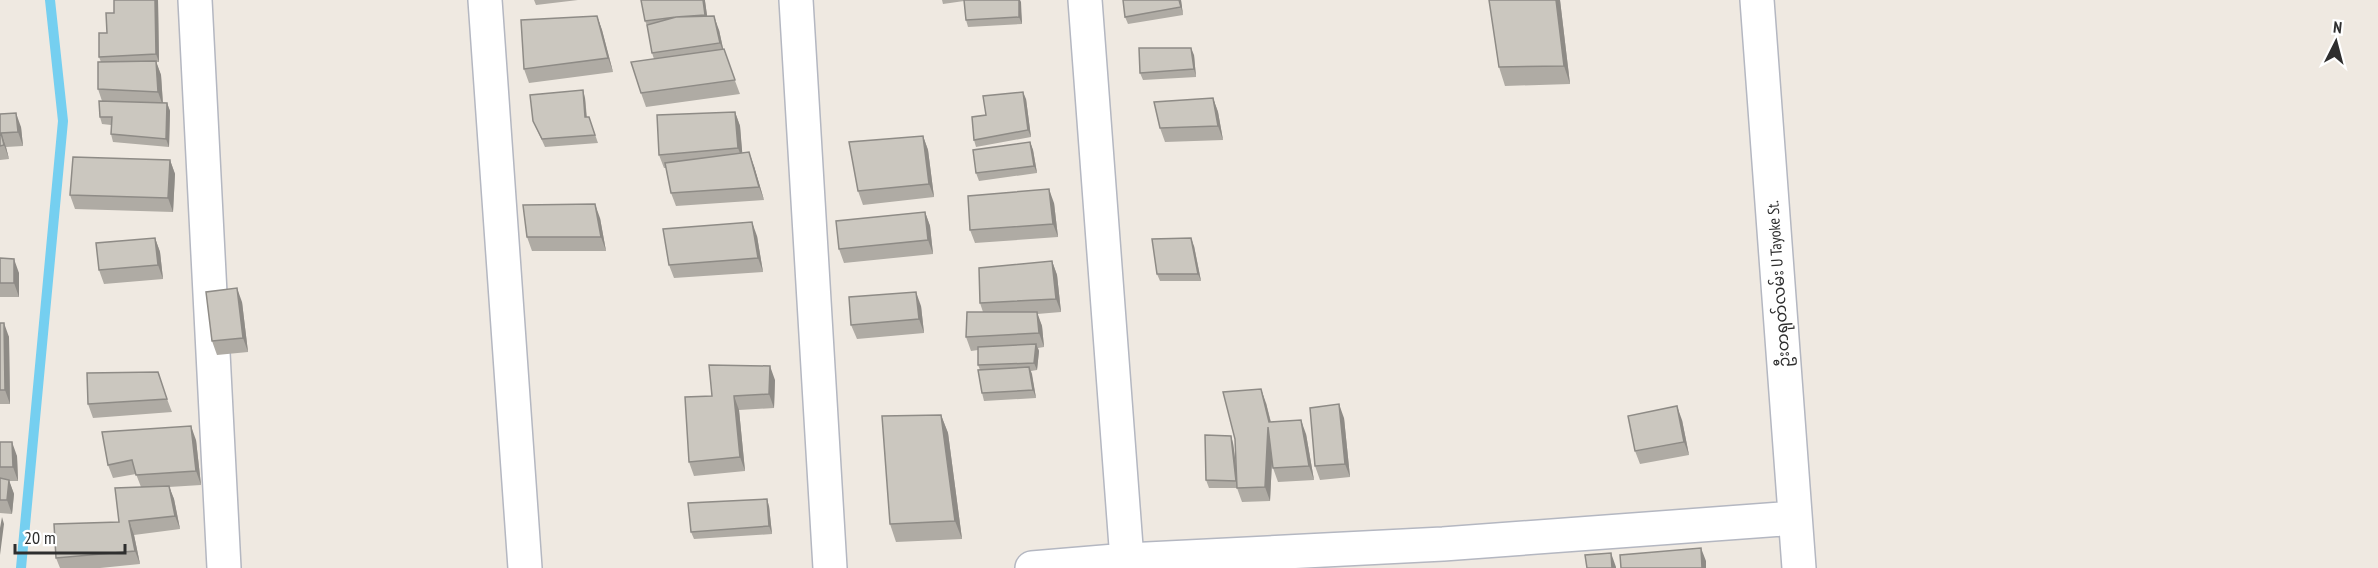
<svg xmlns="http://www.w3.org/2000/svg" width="2378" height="568" font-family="'PT Sans Narrow','Noto Sans Myanmar',sans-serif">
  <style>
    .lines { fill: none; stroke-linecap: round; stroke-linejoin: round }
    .stream { stroke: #75cff0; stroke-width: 10 }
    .minor-casing { stroke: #b4b7c1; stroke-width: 36 }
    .minor { stroke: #fff; stroke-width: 33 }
    .wall { fill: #afaba4 }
    .shaded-wall { fill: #8e8b86 }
    .building { fill: #cbc7bf; stroke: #8e8b86; stroke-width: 1.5 }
    .labels { text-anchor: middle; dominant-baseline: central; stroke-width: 6; stroke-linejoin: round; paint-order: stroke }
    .street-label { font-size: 16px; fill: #2e2e2e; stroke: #fff }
  </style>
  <rect width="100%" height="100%" fill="#efe9e1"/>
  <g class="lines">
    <path class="stream" d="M21 568 63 121 50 0"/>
    <defs>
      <path id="minor" d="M195 0 224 568
        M485 0 525 568
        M796 0 830 568
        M1085 0 1127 560
        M1757 0 1799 568
        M1032 568 1127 560 1443 544 1795 518"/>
    </defs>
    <use href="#minor" class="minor-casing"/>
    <use href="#minor" class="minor"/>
  </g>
  <path class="wall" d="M158 0 159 62H156L161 75 163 103H167L170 111 169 147 113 142 111 134V125L102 124 100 117 102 101 98 89 101 62 99 57 114 13Z
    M534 0H578L536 5Z
    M942 0H1020L1022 24 968 27 966 20 964 1 943 4Z
    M1181 0 1183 15 1128 24 1125 17Z
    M1489 0H1560L1570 84 1505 86 1499 67Z
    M705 1 707 16 719 30 723 49 740 94 646 107 641 93 654 59 652 53 648 28 645 21Z
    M597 16 602 30 613 72 529 83 524 69Z
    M1194 55 1196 77 1143 80 1140 73Z
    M585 98 587 117H589L598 143 545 147 533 121Z
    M1213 98 1218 112 1223 140 1165 142 1160 128Z
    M1026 99 1031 137 976 147 974 140 986 115Z
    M735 112 740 126 742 153 754 166 764 200 676 206 671 193 666 168H664L659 155Z
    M0 114 21 127 23 146 6 147 9 159 0 160Z
    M923 136 928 150 934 197 863 205 858 191Z
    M1030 142 1033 150 1037 173 979 181 976 173Z
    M170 160 175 174 173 212 75 209 70 195Z
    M1054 203 1058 237 975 243 970 230Z
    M925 212 930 226 933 254 844 263 839 249Z
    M600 218 606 251H532L527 237Z
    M757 236 763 272 674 278 669 265Z
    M155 238 160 252 163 279 104 284 99 270Z
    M1194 246 1201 281H1160L1157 274Z
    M0 258 19 273V297H0Z
    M1052 261 1057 275 1061 312 1037 314 1042 326 1044 347 1038 348 1039 351 1037 370 1031 371 1036 398 984 401 982 393 980 370 978 365V350L971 351 966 337 983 312 980 303Z
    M242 302 248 352 217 355 212 341Z
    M921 306 924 333 857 339 851 325Z
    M0 323 9 337 10 404H0Z
    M775 380 774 408 739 410 745 471 694 476 689 462 712 396Z
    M167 399 172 412 93 418 88 404Z
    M1266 403 1271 422 1306 434 1314 480 1278 482 1273 468 1272 461 1270 501 1242 502 1237 488H1209L1206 480 1233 443 1236 467Z
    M941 415 948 433 962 539 896 542 890 524Z
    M1344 418 1350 477 1320 480 1315 466Z
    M1682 420 1689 455 1640 464 1635 451Z
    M196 440 201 485 169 487 174 499 180 529 134 535 140 564 100 568H60L56 558 119 522 141 487 136 474 113 478 108 465Z
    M0 442 17 456 18 481H9L14 494 12 514 0 513Z
    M769 506 772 534 694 539 691 532Z"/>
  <path class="shaded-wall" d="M155 0H158L159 62 156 54Z
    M703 0H705V1L708 22 705 15Z
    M1019 0H1020L1021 2 1022 24 1019 17Z
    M1179 0H1181L1183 15 1181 7Z
    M1556 0H1560L1570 84 1564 66Z
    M597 16 602 30 613 72 608 58Z
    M714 16 719 30 725 57 720 43Z
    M1191 48 1194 55 1196 77 1194 69Z
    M156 61 161 75 163 106 158 92Z
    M583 90 585 98 587 125 585 117Z
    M1023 92 1026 99 1031 137 1028 130Z
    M1213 98 1218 112 1223 140 1218 126Z
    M167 103 170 111 169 147 166 139Z
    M735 112 740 126 743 161 738 148Z
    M16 113 21 127 23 146 18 132Z
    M1 133 6 147 9 159 4 145Z
    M923 136 928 150 934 197 929 184Z
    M1030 142 1033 150 1037 173 1034 166Z
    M749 152 754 166 764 200 759 187Z
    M170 160 175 174 173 212 168 198Z
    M1049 189 1054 203 1058 237 1053 224Z
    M595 204 600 218 606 251 601 237Z
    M925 212 930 226 933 254 928 240Z
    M752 222 757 236 763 272 758 258Z
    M155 238 160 252 163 279 158 265Z
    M1191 238 1194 246 1201 281 1198 274Z
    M14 259 19 273V297L14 283Z
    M1052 261 1057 275 1061 312 1056 299Z
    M237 288 242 302 248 352 243 338Z
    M916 292 921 306 924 333 919 319Z
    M1037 312 1042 326 1044 347 1039 333Z
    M4 323 9 337 10 404 5 390Z
    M1036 344 1039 351 1037 370 1034 363Z
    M770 366 775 380 774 408 769 394Z
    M1029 367 1032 374 1036 398 1033 390Z
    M1261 389 1266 403 1274 436 1269 422Z
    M734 396 739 410 745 471 740 457Z
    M1339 404 1344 418 1350 477 1345 464Z
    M1677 406 1682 420 1689 455 1684 442Z
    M941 415 948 433 962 539 955 521Z
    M1301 420 1306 434 1314 480 1309 466Z
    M191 426 196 440 201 485 196 471Z
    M1268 427 1273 441 1270 501 1265 487Z
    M1231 436 1233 443 1239 488 1236 481Z
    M12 442 17 456 18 481 13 467Z
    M9 480 14 494 12 514 7 500Z
    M169 486 174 499 180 529 175 516Z
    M767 499 769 506 772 534 769 526Z
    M2 517 4 524 0 555V528Z
    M129 521 134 535 140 564 135 551Z
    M1701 548 1706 561V568H1702Z
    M1611 553 1616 567V568H1612Z"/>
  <path class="building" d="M114 0H155L156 54 99 57V33H107L106 13H114Z
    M641 0H703L705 15 676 17 645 21Z
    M964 0H1019V17L966 20Z
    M1123 0H1179L1181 7 1125 17Z
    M1489 0H1556L1564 66 1499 67Z
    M597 16 608 58 524 69 521 20Z
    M714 16 720 43 652 53 647 25 676 17Z
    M1139 48H1191L1194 69 1140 73Z
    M724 49 735 80 641 93 631 62Z
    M156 61 158 92 98 89V62Z
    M583 90 585 117H589L595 135 542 139 533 121 530 95Z
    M1023 92 1028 130 974 140 972 117 986 115 983 96Z
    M1213 98 1218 126 1160 128 1154 102Z
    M99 101 167 103 166 139 111 134 112 117H100Z
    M735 112 738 148 659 155 657 115Z
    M16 113 18 132 1 133 4 145 0 146V114Z
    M923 136 929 184 858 191 849 142Z
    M1030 142 1034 166 976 173 973 150Z
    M749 152 759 187 671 193 665 163Z
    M73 157 170 160 168 198 70 195Z
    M1049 189 1053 224 970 230 968 196Z
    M595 204 601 237H527L523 205Z
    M925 212 928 240 839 249 836 221Z
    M752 222 758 258 669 265 663 229Z
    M155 238 158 265 99 270 96 243Z
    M1191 238 1198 274H1157L1152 239Z
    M0 258 14 259V283H0Z
    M1052 261 1056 299 980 303 979 268Z
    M237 288 243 338 212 341 206 292Z
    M916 292 919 319 851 325 849 297Z
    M967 312H1037L1039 333 966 337Z
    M0 323H4L5 390H0Z
    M1036 344 1034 363 978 365V347Z
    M709 365 770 366 769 394 734 396 740 457 689 462 685 397 712 396Z
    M1029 367 1033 390 982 393 978 370Z
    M158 372 167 399 88 404 87 373Z
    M1261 389 1269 422 1301 420 1309 466 1273 468 1268 427 1265 487 1237 488 1235 439 1223 392Z
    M1339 404 1345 464 1315 466 1310 408Z
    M1677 406 1684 442 1635 451 1628 416Z
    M941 415 955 521 890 524 882 416Z
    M191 426 196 471 136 475 132 460 108 465 102 432Z
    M1205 435 1231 436 1236 481 1206 480Z
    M0 442H12L13 467H0Z
    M0 478 9 480 7 500H0Z
    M169 486 175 516 129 521 135 551 56 558 54 524 119 522 115 488Z
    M767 499 769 526 691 532 688 503Z
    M1701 548 1702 568H1621L1620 555Z
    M1611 553 1612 568H1587L1585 555Z"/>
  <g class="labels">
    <g class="street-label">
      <text transform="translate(1778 284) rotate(-94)">ဦးတရုတ်လမ်း U Tayoke St.</text>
    </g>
  </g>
  <g transform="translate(2336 42) rotate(6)" stroke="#ffffff" stroke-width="4.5" paint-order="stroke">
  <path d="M0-4.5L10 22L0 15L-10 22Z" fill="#2e2e2e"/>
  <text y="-9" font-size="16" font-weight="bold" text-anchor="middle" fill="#2e2e2e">N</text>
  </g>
  <path d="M15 544v9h110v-9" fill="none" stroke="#2e2e2e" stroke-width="3"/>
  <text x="24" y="544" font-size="18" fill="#2e2e2e" stroke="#ffffff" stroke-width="4.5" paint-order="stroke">20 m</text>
</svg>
